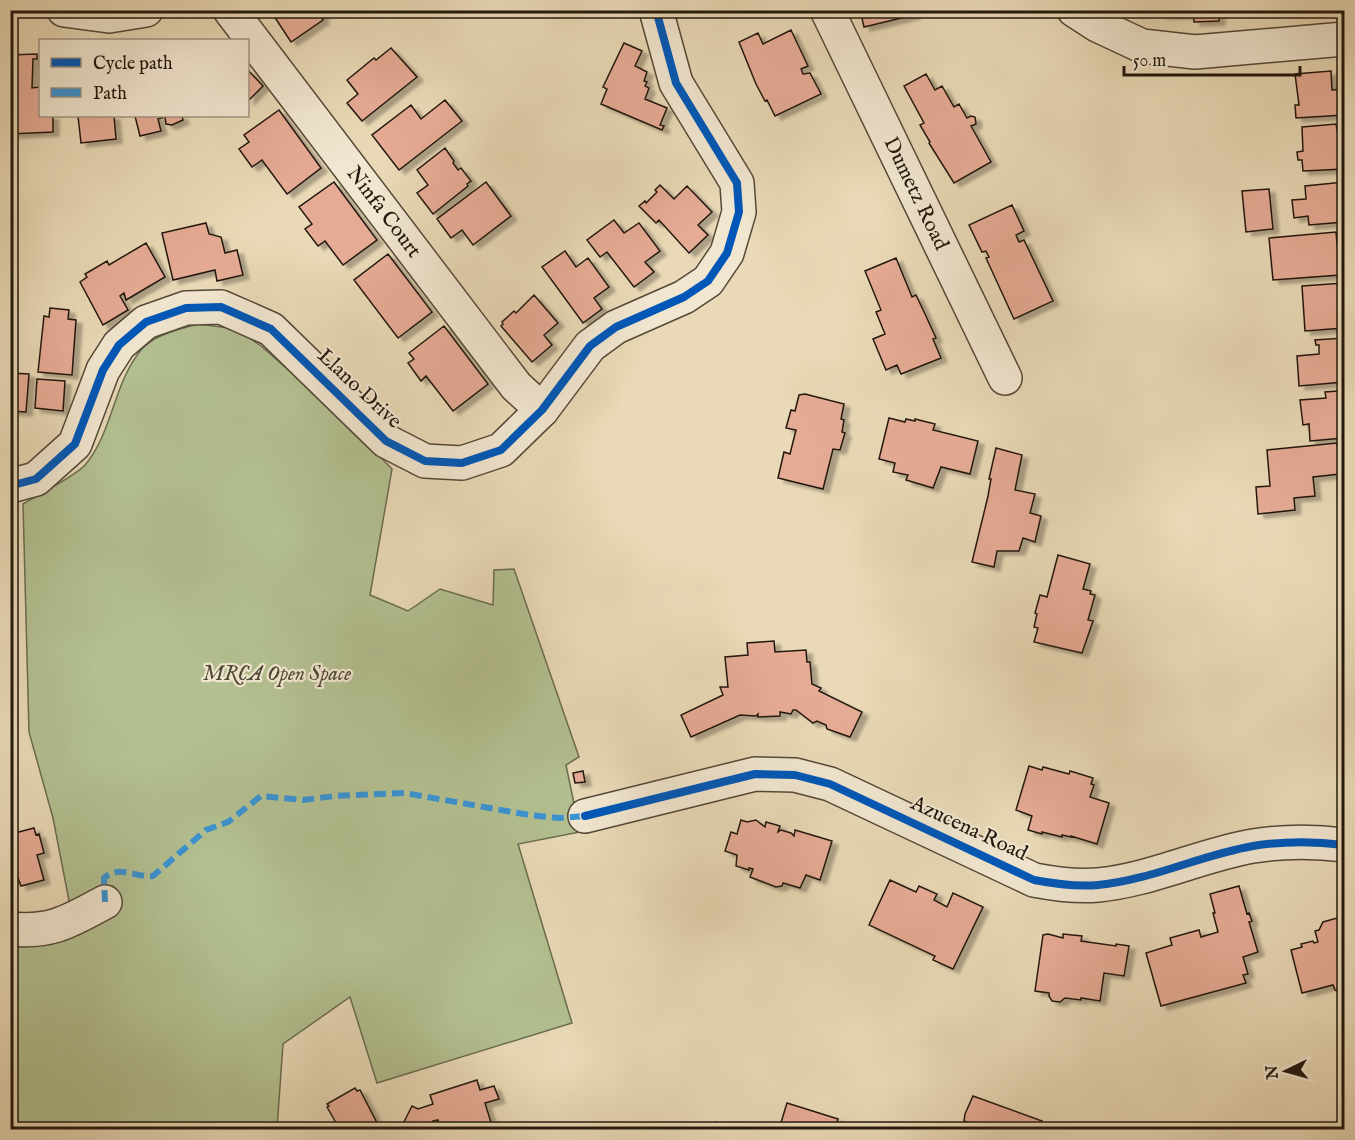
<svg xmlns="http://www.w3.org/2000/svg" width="1355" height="1140" font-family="'IM FELL English',serif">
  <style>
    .green { fill: #b3c091; stroke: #6a6c50; stroke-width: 1.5 }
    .building { fill: #e6ab95; stroke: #22180e; stroke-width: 1.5; filter: url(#shadow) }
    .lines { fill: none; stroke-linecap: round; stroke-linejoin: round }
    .minor-casing { stroke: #544838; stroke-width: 36 }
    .minor { stroke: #f1e6d0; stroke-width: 33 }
    .quiet { stroke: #3b93d2; stroke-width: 6; stroke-dasharray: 12 6; stroke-linecap: butt }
    .cycleway-casing { stroke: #f1e6d0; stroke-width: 11 }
    .cycleway { stroke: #0057b8; stroke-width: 8 }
    .labels { text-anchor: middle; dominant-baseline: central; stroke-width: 4.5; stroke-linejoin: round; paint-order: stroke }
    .street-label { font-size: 21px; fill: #22180e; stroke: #f1e6d0 }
    .park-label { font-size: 21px; font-style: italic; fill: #4e4a35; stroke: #f1e6d0 }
  </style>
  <defs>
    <filter id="shadow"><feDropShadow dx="6" dy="4" stdDeviation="1.5" flood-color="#0004"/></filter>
  </defs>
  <rect width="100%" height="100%" fill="#e9d9b6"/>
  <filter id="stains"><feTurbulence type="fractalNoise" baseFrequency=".00333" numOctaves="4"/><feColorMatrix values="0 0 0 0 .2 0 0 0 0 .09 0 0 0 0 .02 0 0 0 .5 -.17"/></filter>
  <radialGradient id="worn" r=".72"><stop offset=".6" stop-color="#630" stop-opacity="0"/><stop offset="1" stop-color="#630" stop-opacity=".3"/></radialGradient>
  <path class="green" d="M198 324 237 329 261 346 330 406 392 469 370 595 408 611 440 589 493 605 494 570 514 569 579 757 566 765 580 832 518 844 572 1023 377 1083 350 997 283 1044 277 1129 11 1130V938L120 901 113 886 71 911 53 818 29 732 23 504C36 496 77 475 85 465 113 432 113 384 141 350 153 335 180 329 198 324Z"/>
  <path class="building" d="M270 10H330L321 17 323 20 291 42Z
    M860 10H913L914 15 864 27Z
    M1160 10H1219V21L1194 22V15H1160Z
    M791 30 808 66 801 69 803 74 810 73 821 94 775 116 767 100 765 101 756 84 739 42 758 33 763 44Z
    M624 43 642 51 635 66 647 72 644 81 647 82 645 86 649 88 645 99 667 108 660 125 664 126 662 130 601 104 607 89 603 87Z
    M391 48 417 77 362 121 347 103 358 94 347 80 374 58 376 60Z
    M37 54V59H33L32 88 40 87V116H53V132L10 134V55Z
    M248 70 263 86 248 101Z
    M1331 71 1332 90 1344 89V115L1296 118 1295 105H1299L1295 74Z
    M926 74 935 90 942 86 954 107 959 104 967 118 971 116 975 117 976 124 971 126 991 162 954 183 929 143 930 142 920 125 924 123 904 86Z
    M445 100 462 121 399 170 372 135 411 105 421 119Z
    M279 110 321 168 287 194 262 160 252 167 239 149 249 142 244 135Z
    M78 116H114L116 139 81 143Z
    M135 116H182L183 120 172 125 166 124 165 117 158 119 161 131 140 136Z
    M1336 124 1340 144H1344V169L1303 171 1302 160H1298L1297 152 1303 151 1302 127Z
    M445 148 454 161 453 163 458 170 461 168 471 181 467 184 468 186 433 214 417 193 428 185 417 170Z
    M334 182 377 240 343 265 325 241 318 246 305 229 312 224 299 207Z
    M486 182 511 216 473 245 462 230 451 238 437 219Z
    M1344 182V222L1309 225 1308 216 1294 218 1292 200 1306 199 1305 186Z
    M660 185 674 199 687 186 712 212 698 225 708 235 689 253 659 220 656 223 639 206 645 201 646 203 657 192 655 190Z
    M1269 189 1273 229 1246 232 1242 191Z
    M1012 205 1024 231 1016 235 1019 242 1024 240 1053 301 1014 319 986 258 989 257 986 251 982 252 969 225Z
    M614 220 624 233 639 223 660 251 645 262 654 272 634 287 607 252 600 257 587 240Z
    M206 223 209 234 221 237 225 253 237 250 243 275 217 281 215 270 173 280 162 233Z
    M1336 232 1340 275 1273 280 1269 238Z
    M146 243 165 277 126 300 124 293 120 296 128 310 103 325 80 282 87 277 85 274 107 261 109 265Z
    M565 251 576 267 588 258 609 287 594 298 602 309 583 323 542 267Z
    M388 254 432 312 398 338 354 280Z
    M896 258 912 297 916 295 925 314 936 338 933 339 941 358 901 374 897 365 886 370 873 339 885 334 876 312 881 310 865 271Z
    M1344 283V328L1305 331 1302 286Z
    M534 295 558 323 544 335 552 345 532 362 501 326 503 324 502 322 514 311 516 313Z
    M50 308 69 310 68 319 76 320 72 375 38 372 44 316 49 317Z
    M444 326 488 384 453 411 426 376 421 381 408 363 414 359 409 353Z
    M1344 338V382L1299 386 1297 356 1319 354V345H1316L1315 340Z
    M10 373 29 374 26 412 10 411Z
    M37 379 65 381 63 411 35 408Z
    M1338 391 1339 395H1344V438L1310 441 1309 424 1303 425 1300 400 1326 398 1325 392Z
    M805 394 844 404 841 419 844 420 842 432 845 433 840 450 833 449 823 489 778 478 784 452 790 454 796 430 786 428 791 410 795 411 799 395Z
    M889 418 905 422 906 419 915 421V419L935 424 933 430 978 441 970 474 941 467 933 488 906 480 908 475 893 472 895 463 879 459Z
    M1337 443 1340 474 1313 477 1315 496 1294 498 1295 510 1258 514 1256 487 1270 486 1267 450Z
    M996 448 1022 455 1015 490 1035 494 1030 513 1041 516 1035 542 1023 538 1019 551H997L994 567 972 562 988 496 991 479H989Z
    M1058 555 1090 564 1083 589 1091 591 1090 594 1095 595 1088 620 1093 621 1082 653 1034 642 1038 628 1034 627 1037 614 1035 613 1040 595 1047 597Z
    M774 641 775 652 806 650 807 662H810L812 684 821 688 819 691 862 712 850 737 827 729 826 725 817 721 813 723 796 710H793L791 714 780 712V716L758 717V714L756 716 740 715 691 737 681 715 723 695 720 687H728L725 657 748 655 747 643Z
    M1029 766 1042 770 1043 767 1069 774 1070 771 1093 778 1091 784 1094 785 1090 797 1109 803 1097 844 1071 836V837L1062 835V837L1042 832V834L1028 830 1032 816 1016 810Z
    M583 771 585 782 575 783 573 773Z
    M741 820 747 822 756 820 765 827 766 822 780 826 778 832 781 830 791 833 794 836 795 830 832 841 820 880 806 875 800 888 783 883 782 886 776 887 750 877 753 869 749 868V870L736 866 737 855 725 851 731 832 737 834Z
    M34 828 36 835 39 834 44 853 37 855 44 880 21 886 18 878 10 879V831L15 830V833Z
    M890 880 916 892 919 886 937 894 934 900 947 907 953 893 983 907 953 969 933 960 935 956 869 925Z
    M1239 886 1247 914 1249 913 1252 921 1249 922 1258 952 1243 957 1248 974 1243 975 1246 983 1161 1006 1146 953 1172 945 1170 938 1199 930 1201 937 1218 932 1213 913H1215L1210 894Z
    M1337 918 1344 922V994L1335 990 1333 985 1302 993 1291 950 1302 947 1301 944 1313 941 1314 943 1318 942 1315 931 1319 930 1323 922Z
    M1048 934 1063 938V934L1082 936 1081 941 1116 946V944L1129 946 1124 976 1104 973 1100 1001 1081 998V1000L1065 998 1060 1002 1052 1001 1049 996V993L1035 991 1043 935Z
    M477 1080 480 1090 494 1086 499 1099 485 1103 493 1129 439 1130 440 1128 438 1120 433 1121 429 1130H400L412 1106 418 1109 433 1104 430 1095Z
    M355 1088 357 1091 360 1090 376 1121 375 1129 327 1130 328 1125 333 1127 335 1121 327 1107 329 1106 327 1104Z
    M973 1096 1042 1121 1039 1130H964L967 1122 964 1121 965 1114Z
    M787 1103 838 1119 834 1130 779 1129Z
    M715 1122 730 1130H710Z"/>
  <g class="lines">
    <defs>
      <g id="minor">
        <path d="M64 10 109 16 146 10"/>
        <path id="s1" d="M230 10 516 386 542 410"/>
        <path id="s2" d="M827 10 1005 378"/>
        <path d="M1074 10 1097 25 1142 46 1195 52 1344 39"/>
        <path d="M10 486 36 479 75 444 103 370 119 345 146 322 186 308 221 307 271 329 386 441 425 461 462 463 501 450 542 410 590 346 616 327 684 297 708 281 727 253 739 212 737 183 676 83 656 10"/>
        <path d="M585 816 755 774 795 775 830 784 1034 880C1055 884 1076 887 1098 885 1151 880 1201 855 1253 846 1284 841 1314 841 1344 845"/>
        <path d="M10 929C52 933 70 921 105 902"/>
      </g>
    </defs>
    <use href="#minor" class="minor-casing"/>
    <use href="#minor" class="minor"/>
    <path class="quiet" d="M105 902 104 878C120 864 135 878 153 876L206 830 228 822 261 796 303 800 335 796 405 793 529 815 559 818 585 816"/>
    <defs>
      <path id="cycleway" d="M10 486 36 479 75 444 103 370 119 345 146 322 186 308 221 307 271 329 386 441 425 461 462 463 501 450 542 410 590 346 616 327 684 297 708 281 727 253 739 212 737 183 676 83 656 10
        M585 816 755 774 795 775 830 784 1034 880C1055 884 1076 887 1098 885 1151 880 1201 855 1253 846 1284 841 1314 841 1344 845"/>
    </defs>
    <use href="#cycleway" class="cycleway-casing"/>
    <use href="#cycleway" class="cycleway"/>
  </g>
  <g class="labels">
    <g class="street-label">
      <text stroke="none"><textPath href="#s2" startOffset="204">Dumetz Road</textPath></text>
      <text stroke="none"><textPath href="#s1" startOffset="254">Ninfa Court</textPath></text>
      <text transform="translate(359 389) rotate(43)">Llano Drive</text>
      <text transform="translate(969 829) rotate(25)">Azucena Road</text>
    </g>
    <g class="park-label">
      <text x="277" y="674">MRCA Open Space</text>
    </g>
  </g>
  <rect width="1355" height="1140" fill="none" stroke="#e9d9b6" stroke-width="36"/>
  <rect x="12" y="12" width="1331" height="1116" fill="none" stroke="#22180e" stroke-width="3"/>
  <rect x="18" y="18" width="1319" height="1104" fill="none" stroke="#22180e" stroke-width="1.5"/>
  <rect x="39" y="39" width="210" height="78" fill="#f1e6d0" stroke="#9e9482" stroke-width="1.5"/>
  <rect x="51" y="58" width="30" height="9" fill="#0057b8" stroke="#9e9482" stroke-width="1.5"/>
  <text x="93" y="69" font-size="18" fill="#22180e">Cycle path</text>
  <rect x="51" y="88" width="30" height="9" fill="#3b93d2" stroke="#9e9482" stroke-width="1.5"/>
  <text x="93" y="99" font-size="18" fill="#22180e">Path</text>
  <g transform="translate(1286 1071) rotate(265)" stroke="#f1e6d0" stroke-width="4.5" paint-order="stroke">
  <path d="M0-4.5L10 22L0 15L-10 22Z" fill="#22180e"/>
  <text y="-9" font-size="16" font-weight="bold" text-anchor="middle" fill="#22180e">N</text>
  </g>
  <path d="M1124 66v9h176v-9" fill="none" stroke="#22180e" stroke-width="3"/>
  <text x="1133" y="66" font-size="18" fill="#22180e" stroke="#f1e6d0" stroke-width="4.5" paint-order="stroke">50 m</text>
  <rect width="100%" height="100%" filter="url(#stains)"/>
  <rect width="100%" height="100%" fill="url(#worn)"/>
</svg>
